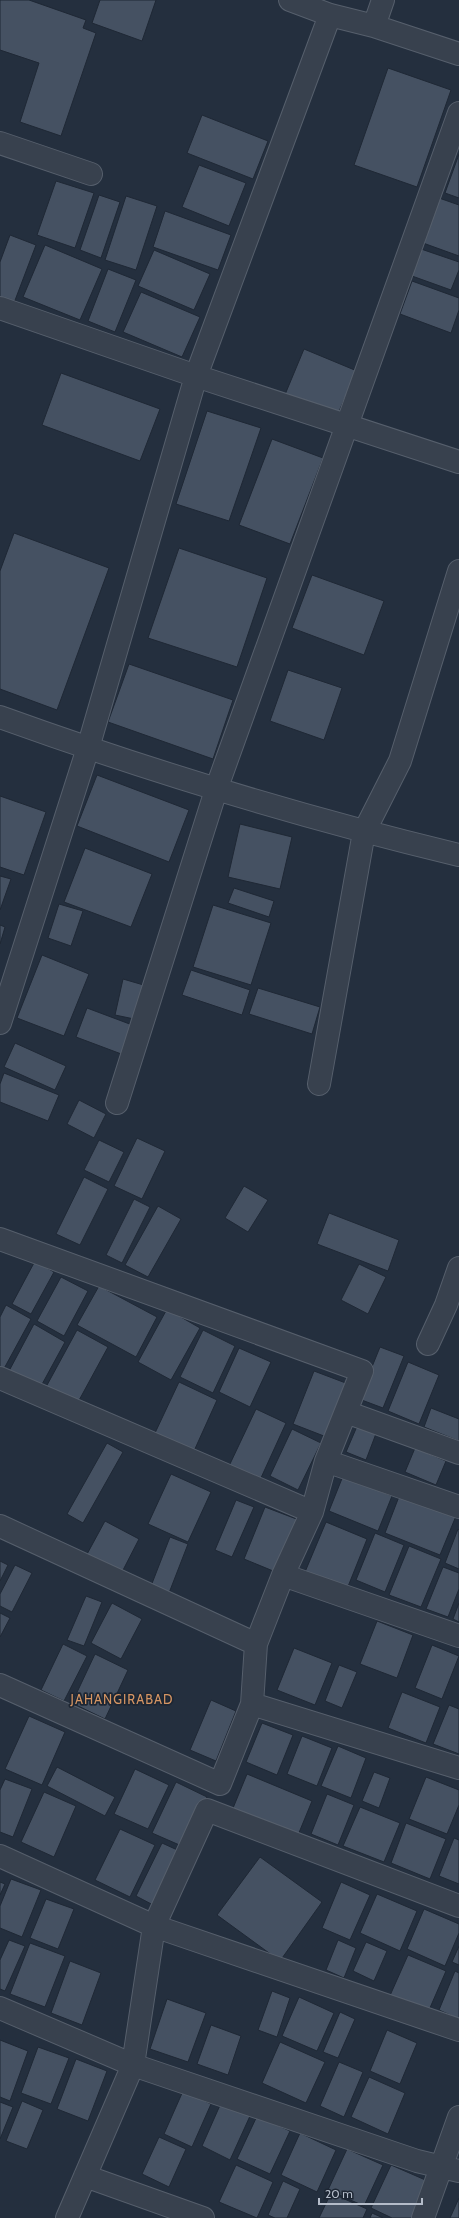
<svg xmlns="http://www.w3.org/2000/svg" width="459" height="2218" font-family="Cabin,sans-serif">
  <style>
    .building { fill: #455162; stroke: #1f2835 }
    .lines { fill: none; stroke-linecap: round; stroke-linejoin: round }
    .minor-casing { stroke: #565f6c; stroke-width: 24 }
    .minor { stroke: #38414e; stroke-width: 22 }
    .labels { text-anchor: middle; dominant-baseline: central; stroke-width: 3.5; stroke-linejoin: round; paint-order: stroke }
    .neighbourhood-label { font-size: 13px; letter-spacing: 1px; fill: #d59563; stroke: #1d2633 }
  </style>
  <rect width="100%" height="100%" fill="#242f3e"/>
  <path class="building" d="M0 0H29L86 20 83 28 96 33 61 136 20 122 39 63 0 50Z
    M100 0H156L142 41 92 23Z
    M388 68 451 90 417 187 354 165Z
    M202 115 268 141 253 179 187 153Z
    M459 154V198L445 193Z
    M199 165 246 183 229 226 182 207Z
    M56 181 94 193 75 248 37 235Z
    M99 195 120 202 101 258 80 250Z
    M126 196 157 206 136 270 105 260Z
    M439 198 459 205V256L423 243Z
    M165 211 231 235 218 270 153 247Z
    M10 235 36 245 14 303 0 298V262Z
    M45 245 102 269 80 320 23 297Z
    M421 249 459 262V270L451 290 412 276Z
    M154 250 210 274 194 310 138 286Z
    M108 269 136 280 115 332 88 321Z
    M412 281 459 298V310L451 333 400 314Z
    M141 292 200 317 182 357 123 332Z
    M304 349 357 371 336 418 284 397Z
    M61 373 160 409 140 461 42 425Z
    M207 411 261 428 229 521 176 504Z
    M272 439 323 458 290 544 239 525Z
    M14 533 109 568 57 710 0 689V571Z
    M179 548 267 578 237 667 148 638Z
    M312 575 384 601 364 655 292 628Z
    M129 664 233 700 213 759 108 722Z
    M288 670 342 688 324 740 270 721Z
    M97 775 189 810 169 862 77 826Z
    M0 796 46 812 24 875 0 867Z
    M240 824 292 837 280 889 228 877Z
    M85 848 152 874 131 927 64 902Z
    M0 876 11 879 0 910Z
    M234 888 274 901 269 917 228 903Z
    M59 904 83 911 71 946 48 938Z
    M213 905 271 923 251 985 193 967Z
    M0 925 5 927 0 944Z
    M42 955 89 974 64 1036 17 1018Z
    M191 970 250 990 242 1015 182 995Z
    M123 979 147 986 139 1020 115 1015Z
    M258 988 320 1007 312 1034 249 1014Z
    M87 1008 135 1026 124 1055 76 1037Z
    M15 1043 66 1066 55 1090 4 1067Z
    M4 1073 59 1095 48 1121 0 1102V1084Z
    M79 1100 106 1114 94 1138 67 1124Z
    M137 1138 165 1151 142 1199 114 1186Z
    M99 1140 124 1152 109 1182 84 1170Z
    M84 1177 108 1189 80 1245 56 1234Z
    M244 1186 268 1200 248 1232 225 1218Z
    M134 1199 150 1207 122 1263 106 1255Z
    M158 1206 181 1219 148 1277 125 1265Z
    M329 1213 399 1240 388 1271 317 1244Z
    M35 1261 54 1272 31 1314 12 1304Z
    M359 1264 386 1277 368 1314 341 1300Z
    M61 1277 88 1291 64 1336 37 1321Z
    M99 1286 157 1317 136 1357 77 1325Z
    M6 1305 31 1319 0 1376V1317Z
    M167 1309 200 1328 171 1380 138 1362Z
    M34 1324 65 1342 40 1388 9 1371Z
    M77 1330 108 1347 77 1404 46 1387Z
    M203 1330 235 1346 213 1393 180 1377Z
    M380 1347 404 1356 383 1408 359 1399Z
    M239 1348 271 1362 250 1407 219 1392Z
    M408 1362 439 1375 419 1424 388 1411Z
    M314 1371 351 1385 329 1438 293 1424Z
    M179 1382 217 1400 194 1451 155 1433Z
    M431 1408 459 1419V1441L424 1427Z
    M256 1409 286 1423 260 1480 229 1466Z
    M358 1424 377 1431 366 1460 346 1452Z
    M292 1429 321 1443 298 1490 270 1476Z
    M107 1443 123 1452 83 1523 67 1514Z
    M415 1448 446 1461 436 1485 405 1472Z
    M171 1474 211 1492 188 1542 148 1524Z
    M343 1476 392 1496 378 1531 329 1511Z
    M400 1494 456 1516 440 1555 385 1533Z
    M236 1500 254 1507 232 1557 215 1550Z
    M265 1507 299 1520 278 1573 244 1559Z
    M105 1521 139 1539 121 1574 86 1556Z
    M326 1522 367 1539 347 1589 305 1572Z
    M458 1529 459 1530V1569L445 1563Z
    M375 1533 404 1545 385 1592 356 1580Z
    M170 1537 188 1544 169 1593 151 1586Z
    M409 1546 441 1559 421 1607 389 1595Z
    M0 1561 8 1565 0 1581Z
    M15 1565 32 1573 12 1612 0 1606V1594Z
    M443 1567 459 1573V1589L448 1617 426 1609Z
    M86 1596 102 1602 84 1646 67 1640Z
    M112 1603 142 1619 121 1659 91 1643Z
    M459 1603V1622L453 1619Z
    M0 1613 10 1618 0 1637Z
    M377 1621 413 1635 397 1678 360 1664Z
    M63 1644 87 1656 64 1701 41 1690Z
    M432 1645 459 1656 442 1699 415 1688Z
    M294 1648 332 1663 315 1705 277 1690Z
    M95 1654 128 1670 105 1719 72 1703Z
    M339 1665 357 1672 342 1708 325 1701Z
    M402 1692 440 1707 426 1743 388 1728Z
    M211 1700 236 1711 216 1761 190 1750Z
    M449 1705 459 1709V1754L433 1744Z
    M29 1716 65 1732 42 1785 5 1769Z
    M262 1723 293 1735 277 1775 246 1762Z
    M302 1736 332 1748 317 1786 287 1774Z
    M338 1746 366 1758 351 1798 321 1786Z
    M57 1767 115 1797 105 1816 47 1786Z
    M135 1769 169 1785 148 1829 114 1814Z
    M374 1772 390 1778 379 1808 362 1801Z
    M247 1774 312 1801 296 1840 231 1813Z
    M426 1777 459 1790V1805L447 1834 409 1819Z
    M5 1779 32 1789 13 1837 0 1832V1790Z
    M176 1782 207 1797 184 1847 152 1833Z
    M44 1792 76 1806 54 1857 21 1842Z
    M327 1794 354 1805 338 1845 311 1834Z
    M360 1807 400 1823 384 1862 343 1846Z
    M406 1823 446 1839 430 1879 391 1863Z
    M120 1829 155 1845 130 1897 95 1880Z
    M454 1838 459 1840V1884L439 1876Z
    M162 1843 184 1853 157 1907 136 1896Z
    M260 1857 322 1902 280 1961 217 1915Z
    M11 1879 41 1890 22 1937 0 1928V1906Z
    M0 1882 5 1884 0 1895Z
    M341 1882 370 1895 350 1940 322 1928Z
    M377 1894 417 1911 400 1951 360 1933Z
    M46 1899 74 1909 58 1949 30 1938Z
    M424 1909 459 1924V1933L445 1966 407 1949Z
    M9 1940 25 1946 5 1991 0 1989V1960Z
    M338 1940 356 1948 344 1978 326 1970Z
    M366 1942 387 1951 374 1981 353 1971Z
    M30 1943 65 1956 45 2007 10 1994Z
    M459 1946V1965L452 1962Z
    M408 1955 446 1971 426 2017 388 2000Z
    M70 1961 101 1973 82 2025 51 2013Z
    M455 1971 459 1973V2019L439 2010Z
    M272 1991 290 1998 277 2037 258 2030Z
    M299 1997 334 2013 317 2051 282 2036Z
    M167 1999 206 2013 188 2062 150 2049Z
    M340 2012 355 2019 338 2058 323 2052Z
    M211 2025 241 2036 228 2075 197 2064Z
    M387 2030 417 2043 400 2084 370 2071Z
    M0 2040 28 2051 10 2101 0 2097Z
    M280 2042 325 2062 306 2103 262 2083Z
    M38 2047 69 2058 51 2104 21 2093Z
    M76 2059 107 2071 88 2121 57 2109Z
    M339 2062 363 2072 344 2117 320 2106Z
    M369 2077 405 2093 388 2134 351 2117Z
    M183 2091 211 2104 192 2147 164 2134Z
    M22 2101 43 2110 27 2149 6 2141Z
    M0 2102 13 2107 0 2139Z
    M221 2103 250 2116 230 2160 202 2146Z
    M257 2116 290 2131 270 2174 237 2159Z
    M300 2133 336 2150 317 2192 281 2175Z
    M159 2137 186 2149 169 2187 142 2174Z
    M347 2149 383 2165 364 2206 328 2190Z
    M236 2165 273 2182 257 2218 219 2202Z
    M391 2165 430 2182 414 2218H392L371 2208Z
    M283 2181 300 2189 287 2218H275L268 2215Z
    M331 2193 367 2209 363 2218H319Z
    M459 2198V2218H450Z
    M372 2213 383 2218H370Z"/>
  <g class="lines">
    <defs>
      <path id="minor" d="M290 0 330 15 374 26 459 54
        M374 26 383 0
        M0 143 91 174
        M0 308 196 376 459 462
        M0 717C150 771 304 818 459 855
        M0 1023 88 748 196 376 330 15
        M319 1084 364 832 400 761 459 571
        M117 1103 217 787 459 113
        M0 1239 362 1371 326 1461 312 1512 283 1575 256 1644 252 1704 220 1784 0 1685
        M428 1344 446 1305 459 1268
        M0 1378 312 1512
        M346 1412 459 1453
        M326 1461 459 1507
        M0 1526 256 1644
        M283 1575 459 1636
        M252 1704 459 1768
        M0 1856 154 1926 459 2030
        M0 2008 133 2065 417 2161 459 2171
        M85 2176 203 2218
        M67 2218 133 2065 154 1926 207 1810 459 1906
        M423 2218 459 2117"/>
    </defs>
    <use href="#minor" class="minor-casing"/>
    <use href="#minor" class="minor"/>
  </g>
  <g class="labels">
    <g class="neighbourhood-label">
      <text x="122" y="1699">JAHANGIRABAD</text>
    </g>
  </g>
  <path d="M319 2198v6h103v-6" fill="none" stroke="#b4bcc9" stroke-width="2"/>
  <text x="325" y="2198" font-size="12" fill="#b4bcc9" stroke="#1d2633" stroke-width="3" paint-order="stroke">20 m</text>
</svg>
